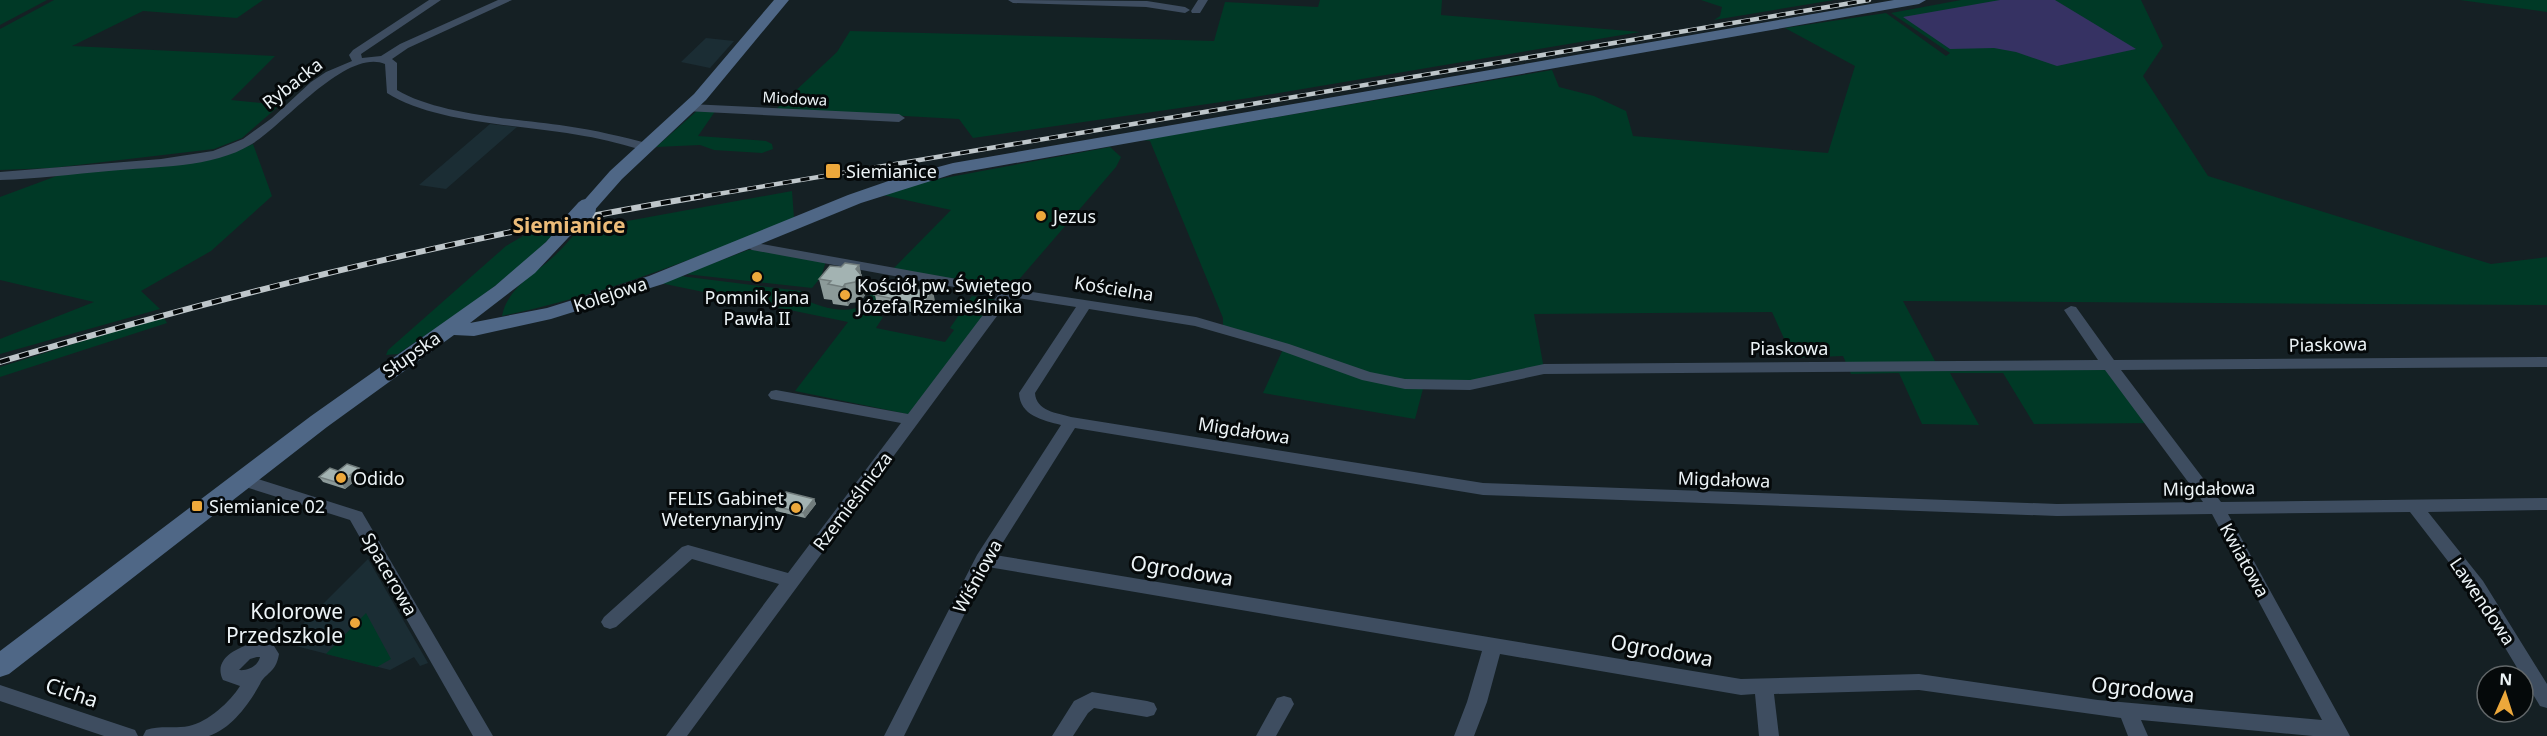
<svg xmlns="http://www.w3.org/2000/svg" width="2547" height="736" font-family="'Noto Sans',sans-serif">
  <style>
    .built { fill: #1b2d34 }
    .green { fill: #003926 }
    .water { fill: #363263 }
    .lines { fill: none; stroke-linecap: round; stroke-linejoin: round }
    .street { fill: #3e4d60; fill-rule: evenodd }
    .secondary { fill: #4f6786; fill-rule: evenodd }
    .rail-far1-casing { stroke: #bec6ca; stroke-width: 4.5 }
    .rail-casing { stroke: #bec6ca; stroke-width: 6 }
    .rail-far1 { stroke: #05090a; stroke-width: 3; stroke-dasharray: 9; stroke-linecap: butt }
    .rail { stroke: #05090a; stroke-width: 4; stroke-dasharray: 10; stroke-linecap: butt }
    .secondary-bridge { stroke: #4f6786; stroke-width: 20 }
    .wall { fill: #8c9a99 }
    .shaded-wall { fill: #727d7d }
    .building { fill: #a3b3b2; stroke: #727d7d; stroke-width: 1.5 }
    .poi-dot { fill: #eda83b; stroke: #05090a; stroke-width: 2 }
    .labels { text-anchor: middle; dominant-baseline: central; stroke-width: 6; stroke-linejoin: round; paint-order: stroke }
    .far-street-label { font-size: 15px; fill: #edf4f7; stroke: #05090a }
    .street-label { font-size: 18px; fill: #edf4f7; stroke: #05090a }
    .poi-label { font-size: 18px; fill: #edf4f7; stroke: #05090a; text-anchor: start }
    .quarter-label { font-size: 21px; font-weight: bold; fill: #ebbb79; stroke: #05090a }
    .near-street-label { font-size: 21px; fill: #edf4f7; stroke: #05090a }
    .near-poi-label { font-size: 21px; fill: #edf4f7; stroke: #05090a; text-anchor: end }
  </style>
  <rect width="100%" height="100%" fill="#152024"/>
  <path class="built" d="M706 38 734 41 710 68 681 62Z
    M490 124 517 127 446 189 419 185Z
    M368 559 428 663 420 666 414 657 390 670 284 643Z"/>
  <path class="green" d="M0 0H47L0 25Z
    M54 0H263L237 18 143 11 72 46 275 56 231 100 280 105 242 138 214 149 52 168 0 170V29Z
    M1320 0H1442L1441 15 1640 32 1249 98 973 138 959 119 776 109 837 52 850 31 1214 41 1225 2 1318 7Z
    M1701 0H1834L1714 20 1720 16 1722 7Z
    M1961 0H2141L2163 46 2143 76 2208 176 2491 264 2547 257V305L1903 301 1935 361 2113 362 2158 423 2034 424 2003 373H1950L1979 425 1922 424 1899 373 1851 374 1843 356 1793 358 1772 312 1534 314 1544 369 1501 379 1424 385 1415 419 1263 393 1284 347 1223 328V318L1150 141 1143 140 1552 70 1559 87 1594 96 1626 111 1633 136 1828 153 1855 66 1785 28 1886 13 1946 56 1950 53 1891 13Z
    M2460 0H2547V12Z
    M698 110H716L698 136 766 141 772 144 773 149 762 153 714 150 700 145 656 147Z
    M253 144 272 196 211 251 141 291 160 309 0 354V339L94 302 0 280V197L62 174 236 151Z
    M1110 147 1121 157 1116 167 1010 290 892 270 951 210 883 195 908 186 939 179Z
    M792 191 794 218C699 257 604 295 502 316 507 289 533 275 552 258 561 250 570 240 578 230Z
    M564 223C517 276 456 314 398 354L386 355 388 350 506 246 537 228Z
    M748 250H755L826 261 821 277 812 288 685 274Z
    M680 276 809 292 803 299C822 308 860 320 871 294L868 286 880 280 897 283 873 314 883 317 876 328 945 342 954 330 950 328 972 296 997 300 912 415 795 391 848 322 660 283Z
    M163 316 167 323 0 377V367Z
    M366 613 391 659 377 667 326 654Z"/>
  <path class="water" d="M2000 0H2055L2136 49 2057 66 2016 52 1994 48 1950 49 1903 17Z"/>
  <g class="lines">
    <path class="street" d="M429 0H441L361 54 362 58 381 56 400 44 498 0H512L408 48 392 59 397 63V90C438 115 518 119 566 126 595 130 623 137 651 144L653 147 647 151C626 146 605 139 584 136 527 125 435 124 387 93L385 64C346 48 284 125 252 144 211 169 156 166 109 171 73 174 37 179 0 180V172L161 159 213 151 243 139 272 118 311 82 326 72 352 61 349 55 353 50Z
      M1008 0 1147 1 1185 7 1190 10 1185 13 1146 7 1013 3Z
      M1198 0H1208L1200 13H1192L1191 11Z
      M689 104 899 114 905 118 899 122 685 111 683 108Z
      M747 239 756 243 1007 288 1196 317 1289 344 1370 372 1405 379 1470 380 1544 364 2098 360 2064 310 2071 306 2076 307 2114 360 2547 357V367L2121 370 2221 502 2547 498V510L2428 512 2483 581 2547 684V708L2540 706 2471 591 2410 512 2228 514 2350 736H2313L2141 720 2148 736H2128L2121 718 1919 690 1774 694 1779 736H1759L1755 694 1741 695 1500 654 1487 702 1474 736H1454L1467 702 1482 651 988 567 904 736H884L977 555 1061 425C1043 420 1020 416 1019 393L1076 307 1011 297 687 736H666L779 584 692 559 616 627 610 629 604 627 601 622 604 617 682 547 688 545 788 573 901 423 776 400 771 399 768 395 771 391 776 390 908 414 998 295 752 250 740 243ZM1089 309 1195 326 1279 350 1362 380 1405 389 1470 390 1544 374 2105 370 2203 502 2057 504 1483 483 1071 417C1057 413 1036 411 1035 393ZM1075 428 1483 495 2057 516 2212 514 2322 720 2098 700 1919 674 1741 679 995 555Z
      M242 474 362 512 493 736H473L350 520 236 484 234 480 236 476Z
      M256 642 274 646 279 654C276 673 265 673 260 684 249 704 232 728 209 736 195 736 159 736 143 736L146 730C160 725 174 729 189 726 208 722 230 702 240 686L223 680C212 658 239 647 256 642ZM257 657H260C258 666 248 671 239 670L250 659Z
      M0 685 135 730 138 736H104L0 701Z
      M1092 692 1147 701 1154 703 1157 709 1154 715 1147 717 1094 708 1088 713 1073 736H1052L1074 701Z
      M1284 696 1291 698 1294 704 1276 736H1256L1277 698Z"/>
    <path class="secondary" d="M774 0H789L706 100 622 179 592 213H580L577 209 580 205 610 171 694 94Z
      M1894 0H1926L1919 4 953 174 861 203 663 284 551 319 474 336 454 335 327 427 9 674 0 677V651L311 416 495 286 546 242 568 217H582L584 221 535 273 470 323 547 308 649 276 848 195 897 178 953 163Z"/>
    <defs>
      <path id="rail-far1" d="M694 198 1869 0"/>
      <path id="rail" d="M0 362C231 293 465 236 703 196"/>
    </defs>
    <use href="#rail-far1" class="rail-far1-casing"/>
    <use href="#rail" class="rail-casing"/>
    <use href="#rail-far1" class="rail-far1"/>
    <use href="#rail" class="rail"/>
    <path class="secondary-bridge" d="M575 221 586 209"/>
  </g>
  <path class="wall" d="M859 265 866 294 860 302 850 303 848 306 833 304 832 300 824 299 819 279 841 267Z
    M875 295 935 301 925 315 877 305Z
    M338 471 363 473 354 480 355 481 345 489 323 482 319 477Z
    M814 499 816 504 805 518 776 511 774 506Z"/>
  <path class="shaded-wall" d="M859 265 866 294 860 302 855 282 856 269Z
    M845 284 850 303 848 306 843 287Z
    M933 291 935 301 925 315 923 305Z
    M359 468 363 473 354 480 355 481 345 489 342 484Z
    M814 499 816 504 805 518 803 513Z"/>
  <path class="building" d="M845 263 859 265 856 269 861 275 855 282 845 284 843 287 828 284 831 281 819 279 830 266 841 267Z
    M894 287 933 291 923 305 875 295Z
    M347 464 359 468 350 475 352 476 342 484 319 477 330 468 338 471Z
    M786 492 814 499 803 513 774 506Z"/>
  <g class="poi-dot">
    <rect x="825" y="163" width="16" height="16" rx="3"/>
    <circle cx="1041" cy="216" r="6"/>
    <circle cx="757" cy="277" r="6"/>
    <circle cx="845" cy="295" r="6"/>
    <circle cx="341" cy="478" r="6"/>
    <rect x="191" y="500" width="12" height="12" rx="3"/>
    <circle cx="796" cy="508" r="6"/>
    <circle cx="355" cy="623" r="6"/>
  </g>
  <g class="labels">
    <g class="far-street-label">
      <text transform="translate(795 98) rotate(3)">Miodowa</text>
    </g>
    <g class="street-label">
      <text transform="translate(292 83) rotate(-38)">Rybacka</text>
      <text transform="translate(1114 288) rotate(9)">Kościelna</text>
      <text transform="translate(610 294) rotate(-18)">Kolejowa</text>
      <text transform="translate(2328 344) rotate(-1)">Piaskowa</text>
      <text x="1789" y="348">Piaskowa</text>
      <text transform="translate(411 354) rotate(-35)">Słupska</text>
      <text transform="translate(1244 430) rotate(9)">Migdałowa</text>
      <text transform="translate(1724 479) rotate(2)">Migdałowa</text>
      <text transform="translate(2209 488) rotate(-1)">Migdałowa</text>
      <text transform="translate(852 501) rotate(-53)">Rzemieślnicza</text>
      <text transform="translate(2245 560) rotate(61)">Kwiatowa</text>
      <text transform="translate(390 574) rotate(60)">Spacerowa</text>
      <text transform="translate(977 576) rotate(-61)">Wiśniowa</text>
      <text transform="translate(2483 601) rotate(56)">Lawendowa</text>
    </g>
    <g class="poi-label">
      <text x="846" y="171">Siemianice</text>
      <text x="1053" y="216">Jezus</text>
      <text x="857" y="285">Kościół pw. Świętego<tspan x="857" dy="21">Józefa Rzemieślnika</tspan></text>
      <text x="757" y="297" text-anchor="middle">Pomnik Jana<tspan x="757" dy="21">Pawła II</tspan></text>
      <text x="353" y="478">Odido</text>
      <text x="784" y="498" text-anchor="end">FELIS Gabinet<tspan x="784" dy="21">Weterynaryjny</tspan></text>
      <text x="209" y="506">Siemianice 02</text>
    </g>
    <g class="quarter-label">
      <text x="569" y="225">Siemianice</text>
    </g>
    <g class="near-street-label">
      <text transform="translate(1182 570) rotate(9)">Ogrodowa</text>
      <text transform="translate(1662 650) rotate(10)">Ogrodowa</text>
      <text transform="translate(2143 689) rotate(6)">Ogrodowa</text>
      <text transform="translate(72 692) rotate(18)">Cicha</text>
    </g>
    <g class="near-poi-label">
      <text x="343" y="611">Kolorowe<tspan x="343" dy="24">Przedszkole</tspan></text>
    </g>
  </g>
  <g transform="translate(2505 694) rotate(3)"><circle r="28" fill="#05090a" stroke="#626769" stroke-width="1.5"/>
  <path d="M0-4.5L10 22L0 15L-10 22Z" fill="#eda83b"/>
  <text y="-9" font-size="16" font-weight="bold" text-anchor="middle" fill="#edf4f7">N</text>
  </g>
</svg>
